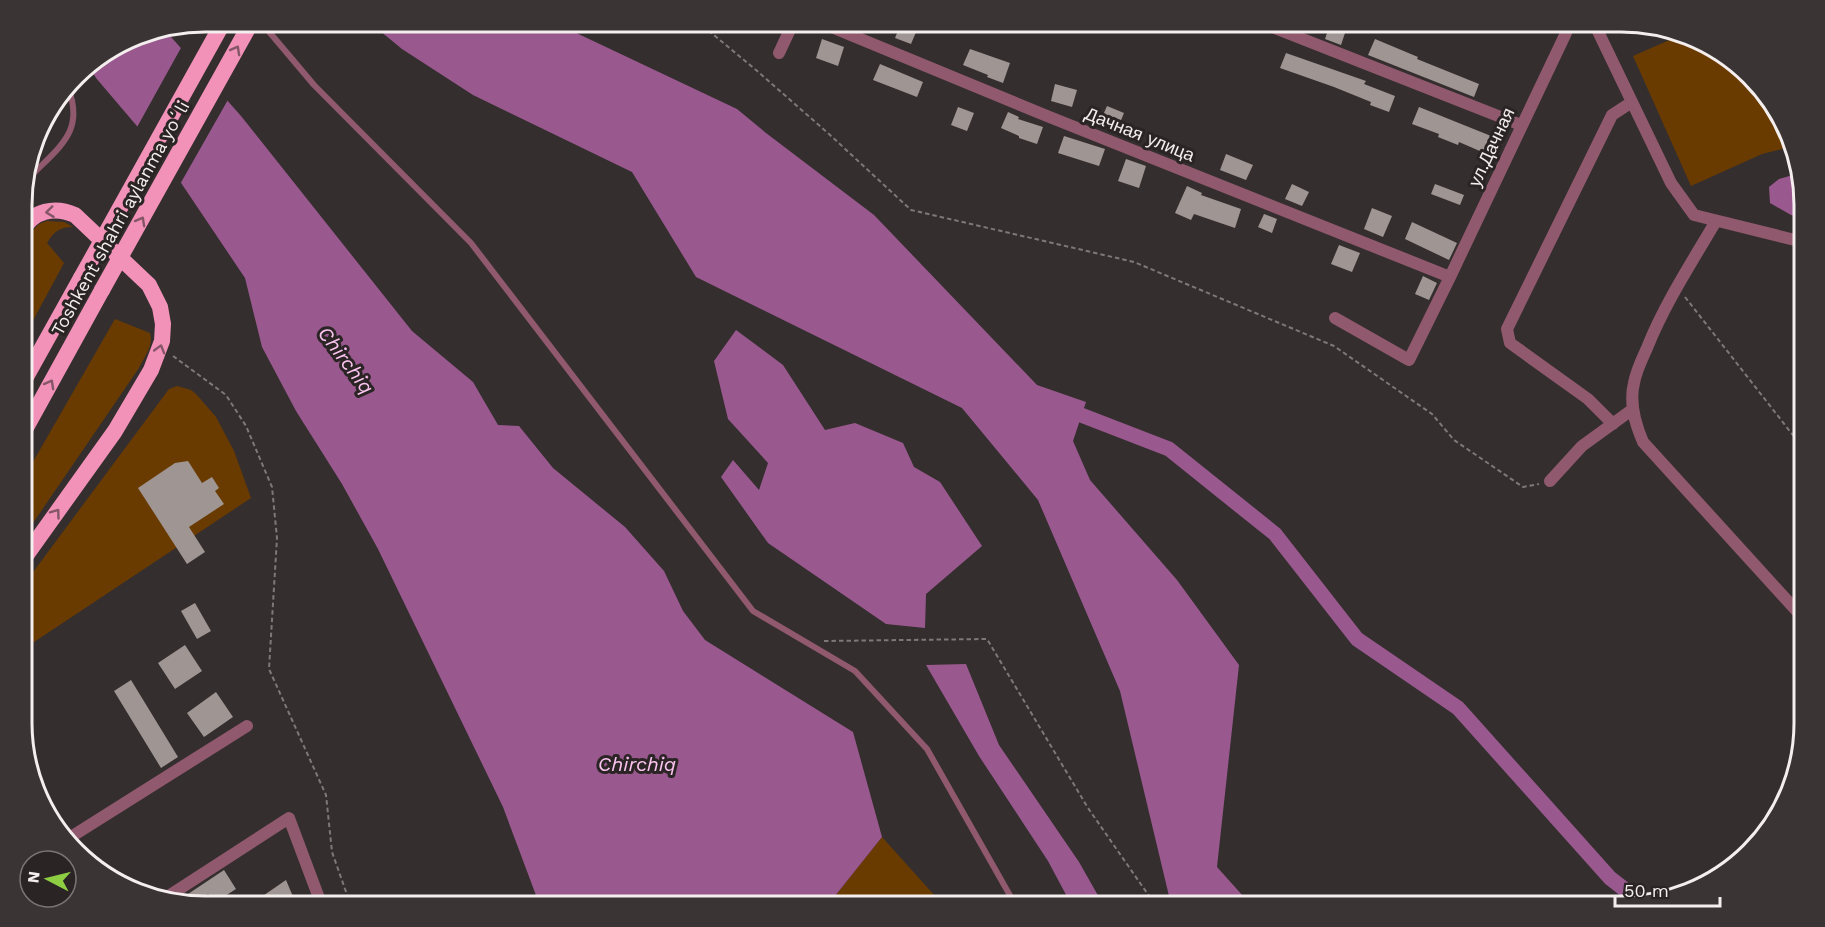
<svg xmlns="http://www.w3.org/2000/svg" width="1825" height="927" font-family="'Work Sans',sans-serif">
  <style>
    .green { fill: #6a3b00 }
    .water { fill: #99598f }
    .pier { fill: #352e2e }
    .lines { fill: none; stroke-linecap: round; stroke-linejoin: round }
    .canal { stroke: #99598f; stroke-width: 15 }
    .building { fill: #9f9693 }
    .path { stroke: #7e7878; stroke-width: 2; stroke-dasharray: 4.5 3; stroke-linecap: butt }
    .service { stroke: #90596e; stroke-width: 6 }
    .minor { stroke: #90596e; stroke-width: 12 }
    .trunk { stroke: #f292b8; stroke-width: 16 }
    .trunk-bridge { stroke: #f292b8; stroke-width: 16 }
    .oneway { stroke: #855667 }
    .labels { text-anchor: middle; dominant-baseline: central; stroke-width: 6; stroke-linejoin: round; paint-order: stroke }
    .street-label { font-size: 18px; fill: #f4efee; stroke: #2b2424 }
    .water-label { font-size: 20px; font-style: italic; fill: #fcc5f1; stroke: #2b2424 }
    .rim { fill: none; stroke: #f4efee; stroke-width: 3 }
  </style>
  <rect width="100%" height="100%" fill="#352e2e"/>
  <path class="green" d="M1681 35 1702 40 1773 102 1790 147 1762 154 1691 186 1633 56Z
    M52 107 47 134 32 152 40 123Z
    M47 221 64 222 73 227C60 227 54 231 47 243L64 263 22 341V249L33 230 39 224Z
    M115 319 150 333C154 346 144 357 139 368L22 539V481Z
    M177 386 191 390 196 394 216 417 234 451 251 498 22 650V587L169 389Z
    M882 837 944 906H827Z"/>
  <path class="water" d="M368 21H551L737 109 766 133 874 215 1037 385 1086 402 1073 441 1090 480 1177 580 1239 665 1217 867 1252 906H1179L1169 896 1120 691 1038 500 962 408 696 277 632 172 473 95 402 49Z
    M164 29 241 116 412 331 473 382 498 425 519 426 553 468 625 527 664 571 683 611 705 640 853 732 882 837 827 906H540L503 807 378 549 342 484 296 411 262 347 245 278 165 159 96 78 88 64 134 35Z
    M1800 173 1802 181 1803 218 1791 215 1770 203 1769 187 1779 179Z
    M736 330 783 365 825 430 855 423 903 443 914 467 940 482 982 546 926 594 925 628 886 624 768 543 721 477 733 460 759 490 768 463 728 419 714 361Z
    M966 664 999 745 1079 862 1104 906H1072L1048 861 979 756 926 665Z"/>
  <path class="pier" d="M182 46 229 98 179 186 162 161 136 129Z"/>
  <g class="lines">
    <path class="canal" d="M1081 415 1169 449 1275 534 1357 639 1458 708 1610 878 1642 903"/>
  </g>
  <path class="building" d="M902 21H908L919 25 911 44 895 38Z
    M1330 24 1346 30 1341 45 1325 39Z
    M822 39 844 47 838 66 816 58Z
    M1375 39 1418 57 1417 59 1479 84 1474 97 1368 55Z
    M970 49 1010 63 1003 83 987 77 988 75 963 65Z
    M1286 53 1366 81 1364 84 1395 96 1389 112 1370 105 1371 102 1334 87 1280 68Z
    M880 64 923 82 917 97 873 80Z
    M1055 84 1077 90 1072 107 1051 101Z
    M1107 106 1124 113 1117 130 1100 122Z
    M958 107 974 113 967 131 951 125Z
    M1419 107 1496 138 1489 155 1459 142 1458 145 1438 137 1439 134 1412 124Z
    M1008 112 1019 117 1018 119 1043 127 1037 144 1019 138V136L1001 128Z
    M1064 136 1105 149 1099 166 1058 153Z
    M1226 154 1253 165 1246 180 1220 170Z
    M1126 159 1146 166 1139 188 1118 181Z
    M1292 184 1309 192 1302 206 1285 199Z
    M1435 184 1464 195 1460 205 1431 194Z
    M1187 186 1202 193 1201 195 1241 209 1235 228 1194 214 1191 220 1175 213Z
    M1372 208 1392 216 1383 237 1364 229Z
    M1264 214 1277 219 1272 233 1258 227Z
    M1412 222 1457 243 1449 260 1405 239Z
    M1339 245 1360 253 1352 272 1331 264Z
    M1423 276 1437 283 1429 300 1415 294Z
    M188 461 202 483 212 477 219 488 215 491 224 504 189 527 205 552 187 564 138 488 175 463Z
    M195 603 211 631 197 639 181 611Z
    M185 645 202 671 175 689 158 663Z
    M131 680 178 757 161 768 114 691Z
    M216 692 233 717 204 737 187 713Z
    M224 870 236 889 214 903 208 894 198 905 179 900Z
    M286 880 297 906H248Z"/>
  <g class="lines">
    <path class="path" d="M697 21 756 70 829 134 911 210 1134 262 1334 346 1432 414 1454 440 1523 487 1539 484
      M1685 297 1803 448
      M173 356 226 395 246 426 272 487 277 538 269 669 326 795 332 852 351 906
      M824 641 987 639 1088 808 1156 906"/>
    <path class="service" d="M260 21 314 85 471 243 753 611 855 671 927 749 1016 906
      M23 186C28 178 35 172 42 165 68 140 82 124 68 87"/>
    <path class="minor" d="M817 21 1047 116 1450 277
      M1257 21 1521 125
      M1593 21 1671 183 1694 215 1803 242
      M779 53 794 21
      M1716 221C1692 262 1665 303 1647 348 1642 359 1636 371 1634 383 1629 403 1635 423 1643 442L1804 619
      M1335 318 1409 360 1450 277 1566 33
      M1613 424 1588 399 1510 343 1507 329 1612 115 1632 102
      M1550 481 1582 446 1633 409
      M66 840 247 726
      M167 897 289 818 322 906"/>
    <path class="trunk" d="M22 231C33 210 55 206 75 215L149 285 160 307 163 324 162 341 151 370 115 431 22 561
      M22 384 81 278
      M22 435 102 290"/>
    <path class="trunk-bridge" d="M81 278 224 21
      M102 290 252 21"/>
  </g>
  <defs><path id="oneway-chevron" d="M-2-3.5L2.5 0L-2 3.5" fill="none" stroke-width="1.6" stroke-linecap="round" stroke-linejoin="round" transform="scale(1.5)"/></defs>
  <g class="oneway">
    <use href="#oneway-chevron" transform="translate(236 50) rotate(-61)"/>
    <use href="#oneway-chevron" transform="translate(50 212) rotate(173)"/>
    <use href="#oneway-chevron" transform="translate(141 221) rotate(-61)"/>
    <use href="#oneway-chevron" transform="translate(160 349) rotate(-74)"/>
    <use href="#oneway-chevron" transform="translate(50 384) rotate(-61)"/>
    <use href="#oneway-chevron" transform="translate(56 513) rotate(-54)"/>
  </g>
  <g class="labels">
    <g class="street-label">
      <text transform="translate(1140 134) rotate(22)">Дачная улица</text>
      <text transform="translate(1491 147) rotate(-65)">ул.Дачная</text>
      <text transform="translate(120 218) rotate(-61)">Toshkent shahri aylanma yoʻli</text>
    </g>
    <g class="water-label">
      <text transform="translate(346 360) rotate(53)">Chirchiq</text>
      <text x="637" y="764">Chirchiq</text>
    </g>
  </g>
  <path d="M0 0H1825V927H0ZM205 32H1621A173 173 0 0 1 1794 205V723A173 173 0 0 1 1621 896H205A173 173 0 0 1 32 723V205A173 173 0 0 1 205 32Z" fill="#3b3434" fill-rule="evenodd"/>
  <path class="rim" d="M205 32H1621A173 173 0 0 1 1794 205V723A173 173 0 0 1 1621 896H205A173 173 0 0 1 32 723V205A173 173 0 0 1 205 32Z"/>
  <g transform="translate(48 879) rotate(277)"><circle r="28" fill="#2b2424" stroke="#7b7575" stroke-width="1.5"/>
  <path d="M0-4.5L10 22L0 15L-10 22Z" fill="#8ece43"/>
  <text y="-9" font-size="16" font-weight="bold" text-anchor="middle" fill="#f4efee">N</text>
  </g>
  <path d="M1615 897v9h105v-9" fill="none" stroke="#f4efee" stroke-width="3"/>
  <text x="1624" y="897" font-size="18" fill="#f4efee" stroke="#2b2424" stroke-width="4.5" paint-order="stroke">50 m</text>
</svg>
